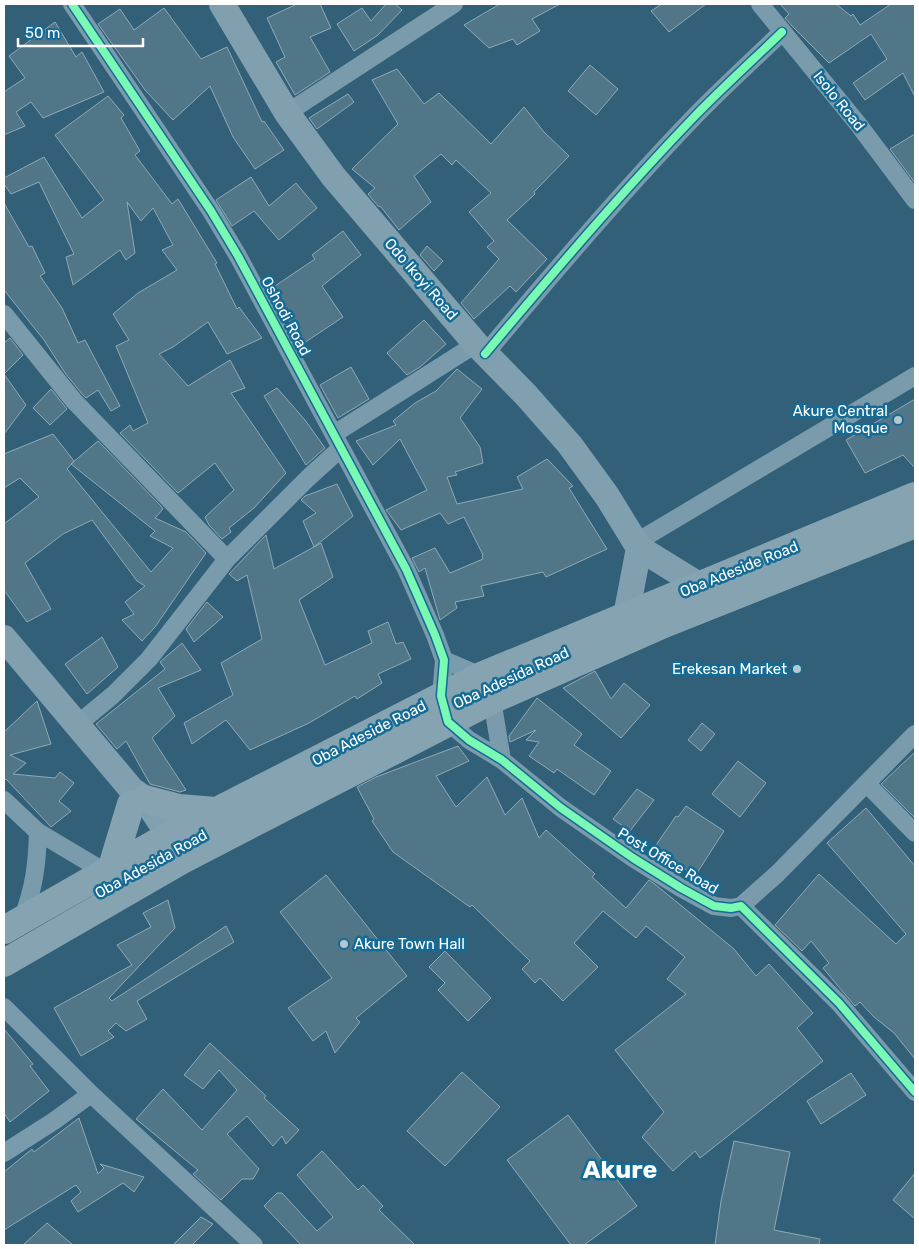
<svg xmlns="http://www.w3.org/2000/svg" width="919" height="1249" font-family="Rubik,sans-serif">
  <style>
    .building { fill: #507688; stroke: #8eaab8 }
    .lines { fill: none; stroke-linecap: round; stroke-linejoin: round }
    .street { stroke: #7a9bab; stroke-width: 18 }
    .secondary { stroke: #81a0af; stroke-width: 26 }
    .primary { stroke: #85a3b1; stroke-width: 28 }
    .cycleway-casing { stroke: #146b95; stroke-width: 11 }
    .cycleway { stroke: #7af9b4; stroke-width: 8 }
    .poi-dot { fill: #b7c7d0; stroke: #146b95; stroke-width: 2 }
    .labels { text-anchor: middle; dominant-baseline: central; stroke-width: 5; stroke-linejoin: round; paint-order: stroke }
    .street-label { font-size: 15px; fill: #fff; stroke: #146b95 }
    .poi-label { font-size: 15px; fill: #fff; stroke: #146b95; text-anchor: end }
    .town-label { font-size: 25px; font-weight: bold; fill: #fff; stroke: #146b95 }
  </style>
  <rect width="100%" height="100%" fill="#316078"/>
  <path class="building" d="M297 4H320L331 28 310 37 330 72 295 95 276 62 285 57 267 18Z
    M386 4H395L402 10 378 35 354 51 337 24 362 8 371 21Z
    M500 4H560L532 19 540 31 517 45 513 39 489 48 464 25Z
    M662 4H706L669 32 651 11Z
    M780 4H836L851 16 853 14 860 25 891 4H915V97L903 73 865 100 853 83 887 59 871 34 829 63 792 26 785 18 789 14Z
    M164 8 201 59 227 47 262 122 264 121 284 150 255 169 233 137 210 86 173 120 145 90 98 24 120 9 134 30Z
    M55 22 76 57 82 52 104 92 43 118 31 102 16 112 25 126 4 135V92L25 78 9 56Z
    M590 65 618 89 596 115 568 91Z
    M397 69 424 104 439 93 491 144 524 107 544 132 569 156 534 192 535 194 507 220 547 259 516 292 510 286 474 319 461 303 499 259 487 247 494 241 469 212 491 193 456 160 452 165 441 154 414 176 431 202 399 230 381 207 378 206 368 194 375 188 352 169 398 124 372 80Z
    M348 94 354 102 317 129 309 118Z
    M108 96 124 115 121 118 140 151 135 155 172 204 178 199 217 263 215 264 237 309 239 307 262 338 227 354 208 322 173 347 159 354 188 386 230 360 245 388 231 393 286 473 254 508 229 528 231 532 222 539 209 525 205 517 234 490 215 463 178 493 120 433 130 425 133 431 148 423 116 346 129 340 113 314 138 293 177 270 162 250 173 245 153 208 141 221 127 202 135 253 126 260 120 250 73 285 66 257 74 254 39 182 11 194 4 184V178L44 157 82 218 104 200 55 135Z
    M915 134V183L890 149Z
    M251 177 269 206 296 183 317 208 279 240 254 211 232 226 216 200Z
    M4 203 29 247 32 246 45 273 40 276 62 308 78 343 85 340 120 406 111 411 98 390 86 398 82 394 65 373 44 340 4 290Z
    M343 231 361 255 322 286 343 317 304 343 269 290 315 259 312 255Z
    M427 246 443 261 434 271 420 255Z
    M424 320 446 344 420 367 407 375 387 353Z
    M10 338 23 355 4 374 26 405 4 434V343Z
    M351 367 369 399 338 418 320 385Z
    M457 369 482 389 460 418 480 447 483 463 455 472 457 475 447 477 457 504 523 489 517 477 547 459 573 486 569 488 607 549 546 577 543 572 481 586 484 596 455 602 457 608 440 620 425 568 419 572 412 558 435 548 450 573 483 559 482 556 483 555 464 517 448 524 440 513 401 530 386 510 427 490 400 439 373 465 356 441 396 425 393 421 415 403 436 391Z
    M277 388 305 420 325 448 306 465 264 396Z
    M51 389 67 409 50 425 33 408Z
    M915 399V468L903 455 865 473 846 440Z
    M53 434 74 461 67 469 151 572 173 548 150 536 155 531 71 464 98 441 161 506 163 509 155 518 186 532 206 553 155 627 142 641 122 620 134 614 125 602 145 586 137 581 92 520 63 534 25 563 51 609 27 622 4 590V524L39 497 20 478 4 488V454Z
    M337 484 353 516 314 547 303 521 316 513 301 500 305 496Z
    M266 535 274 569 321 543 333 577 299 600 325 665 372 643 368 631 388 622 396 644 403 642 411 659 378 674 382 683 357 699 355 696 309 723 250 750 226 720 192 744 184 723 233 695 221 663 262 639 247 575 237 581 229 574Z
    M207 602 223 617 194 642 186 629Z
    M102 637 118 667 87 694 65 664Z
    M182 643 201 670 158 688 175 716 152 738 186 790 180 792 150 784 126 741 117 749 96 724 165 669 160 662Z
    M595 671 611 699 624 683 650 705 621 738 563 688Z
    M537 698 582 734 574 745 611 771 594 795 557 769 554 773 529 756 539 742 526 740 536 730 510 742 509 736Z
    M37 701 51 744 10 755 26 763 13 774 55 778 60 772 74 783 59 801 71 811 51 827 6 779 4 781V732Z
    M702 723 715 734 701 751 688 740Z
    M458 746 469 761 436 776 456 807 487 777 505 815 522 798 539 838 546 830 595 874 592 877 626 908 649 880 656 885 734 949 756 976 769 964 813 1013 797 1028 823 1061 700 1158 695 1151 673 1171 642 1137 664 1112 615 1050 686 994 667 979 685 957 646 926 636 938 603 911 574 943 598 967 563 1001 540 978 535 983 522 969 530 961 472 905 470 907 393 852 372 821 374 819 357 787 376 777Z
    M915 752V818L881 784Z
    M738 761 766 783 740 817 712 794Z
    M637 789 654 800 630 831 613 819Z
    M686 806 724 831 695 876 654 848 676 816 678 817Z
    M866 808 915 866V1059L894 1033 874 1017 860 1002 855 1006 843 992 823 968 829 963 811 941 802 951 775 925 819 874 896 944 906 934 827 843Z
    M326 875 407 976 356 1018 360 1022 335 1053 326 1031 313 1041 288 1008 332 978 280 912Z
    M168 900 175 928 109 998 112 1001 226 926 234 942 137 1001 147 1019 126 1031 116 1023 108 1031 114 1037 81 1056 54 1008 132 965 117 945 151 927 143 913Z
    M445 951 491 998 468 1021 438 990 445 983 429 967Z
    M4 1029 33 1064 30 1066 49 1091 10 1122 4 1113Z
    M210 1043 266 1096 264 1098 299 1130 286 1144 282 1136 273 1146 247 1116 227 1134 259 1169 253 1179H242L221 1200 193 1174 198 1170 136 1119 163 1089 202 1130 237 1090 219 1070 203 1089 184 1075Z
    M462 1072 500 1107 445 1166 407 1131Z
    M851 1073 866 1095 821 1124 807 1101Z
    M568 1115 637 1206 584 1245H571L507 1160Z
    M79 1118 98 1174 104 1168 100 1164 144 1177 134 1192 123 1183 78 1212 71 1201 81 1192 76 1185 4 1230V1172L32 1149 34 1152Z
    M734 1141 790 1152 774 1230 820 1239 819 1245H715L721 1201Z
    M322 1151 358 1190 363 1185 383 1206 379 1210 415 1245H301L264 1206 277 1193H282L317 1231 333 1217 297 1175Z
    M915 1173V1219L893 1200Z
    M201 1217 213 1224 192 1245H173Z
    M47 1223 73 1245H23Z"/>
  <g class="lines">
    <path class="street" d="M72 4 211 211 238 256 406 569 435 635 444 660 441 696 448 722 469 740 502 760 561 808 633 858 681 888 714 906 731 908 741 906 839 1003 915 1092
      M760 4 858 124 915 200
      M287 113 454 4
      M4 314 74 401 227 559
      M485 354C553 273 621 193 694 117 722 88 753 60 782 32
      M334 434 476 344
      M635 543 915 376
      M444 660 481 676 492 700 502 760
      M78 724 113 695 149 659 227 559 308 478 341 448
      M867 784 915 833
      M4 800 38 832 105 872
      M741 906 777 874 915 734
      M22 920C34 888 37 866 38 832
      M4 1007 91 1094 254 1245
      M4 1153 54 1121 91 1094"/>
    <path class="secondary" d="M222 4 287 113 333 176 476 344 526 395 570 445 607 496 639 548 699 585
      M626 616 639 548
      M4 638 132 790 145 799 181 853"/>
    <path class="primary" d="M145 799 179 808 216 811
      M111 870 131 804
      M4 930 170 835 481 676 915 496
      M4 963 184 859 492 700 664 624 915 524"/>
    <defs>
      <path id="cycleway" d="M72 4 211 211 238 256 406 569 435 635 444 660 441 696 448 722 469 740 502 760 561 808 633 858 681 888 714 906 731 908 741 906 839 1003 915 1092
        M485 354C553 273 621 193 694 117 722 88 753 60 782 32"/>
    </defs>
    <use href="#cycleway" class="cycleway-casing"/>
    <use href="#cycleway" class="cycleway"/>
  </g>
  <g class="poi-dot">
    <circle cx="898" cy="420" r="5"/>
    <circle cx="797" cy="669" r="5"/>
    <circle cx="344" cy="944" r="5"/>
  </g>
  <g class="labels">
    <g class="street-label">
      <text transform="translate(839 101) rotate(51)">Isolo Road</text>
      <text transform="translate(421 279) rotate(49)">Odo Ikoyi Road</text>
      <text transform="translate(286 316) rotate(62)">Oshodi Road</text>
      <text transform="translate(739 569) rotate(-22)">Oba Adeside Road</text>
      <text transform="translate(511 678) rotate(-25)">Oba Adesida Road</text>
      <text transform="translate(369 733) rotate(-27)">Oba Adeside Road</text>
      <text transform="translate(668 861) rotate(31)">Post Office Road</text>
      <text transform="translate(151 864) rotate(-29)">Oba Adesida Road</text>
    </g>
    <g class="poi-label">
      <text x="888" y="411">Akure Central<tspan x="888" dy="17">Mosque</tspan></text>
      <text x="787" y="669">Erekesan Market</text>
      <text x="354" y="944" text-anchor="start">Akure Town Hall</text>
    </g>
    <g class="town-label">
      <text x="620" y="1169">Akure</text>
    </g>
  </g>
  <rect width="919" height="1249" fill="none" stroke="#ffffff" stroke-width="10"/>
  <path d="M18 38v8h125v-8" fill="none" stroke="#ffffff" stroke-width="2.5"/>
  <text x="25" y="38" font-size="15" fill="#ffffff" stroke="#146b95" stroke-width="4" paint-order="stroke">50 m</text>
</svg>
